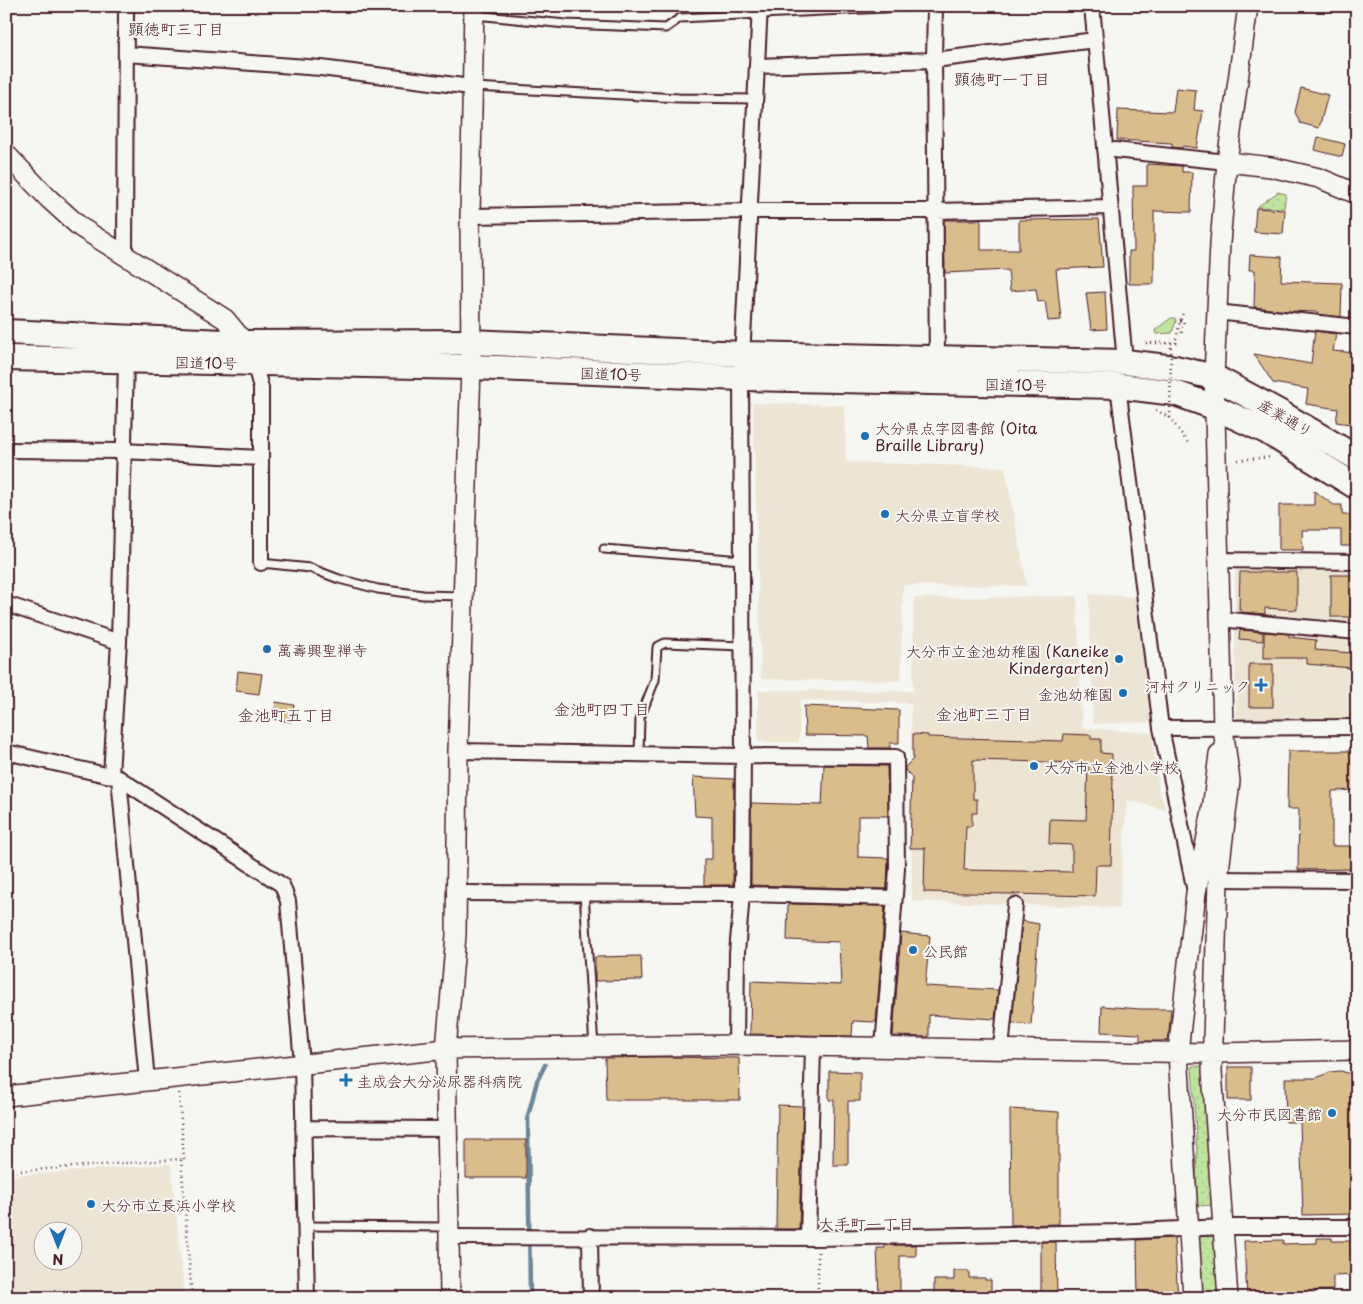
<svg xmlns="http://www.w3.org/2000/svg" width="1363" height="1304" font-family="'Playpen Sans','Klee One',sans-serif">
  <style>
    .built { fill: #ede5d4; fill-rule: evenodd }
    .grass { fill: #bfe49f; stroke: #848265 }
    .park { fill: url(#park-dots); stroke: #848265 }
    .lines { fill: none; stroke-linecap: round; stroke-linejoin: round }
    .stream { stroke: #6c8699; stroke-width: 4.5 }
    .building { fill: #d9bd8d; stroke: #4a1f2b; fill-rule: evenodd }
    .lane-casing { stroke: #4a1f2b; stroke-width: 11 }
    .street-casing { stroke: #4a1f2b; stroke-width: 18 }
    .secondary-casing { stroke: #4a1f2b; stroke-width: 22 }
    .highway-casing { stroke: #4a1f2b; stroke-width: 28 }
    .path { stroke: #4a1f2b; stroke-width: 2.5; stroke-dasharray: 1 4; stroke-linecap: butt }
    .lane { stroke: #f6f6f2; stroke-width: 7 }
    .street { stroke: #f6f6f2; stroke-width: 14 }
    .secondary { stroke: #f6f6f2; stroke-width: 19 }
    .highway { stroke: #f6f6f2; stroke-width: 24 }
    .path-bridge { stroke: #4a1f2b; stroke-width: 2.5; stroke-dasharray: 1 4; stroke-linecap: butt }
    .poi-dot { fill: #1f6fb2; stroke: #f6f6f2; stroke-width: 2 }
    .labels { text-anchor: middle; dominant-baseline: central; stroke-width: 4; stroke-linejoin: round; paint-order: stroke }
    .street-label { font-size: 15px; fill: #4a1f2b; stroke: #f6f6f2 }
    .poi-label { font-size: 15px; fill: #4a1f2b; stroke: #f6f6f2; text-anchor: start }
    .neighbourhood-label { font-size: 16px; fill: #4a1f2b; stroke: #f6f6f2 }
  </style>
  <defs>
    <pattern id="park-dots" width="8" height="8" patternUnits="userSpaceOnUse" patternTransform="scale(1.25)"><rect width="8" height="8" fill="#bfe49f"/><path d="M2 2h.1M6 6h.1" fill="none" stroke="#a6c389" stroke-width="1.8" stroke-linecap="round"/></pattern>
  </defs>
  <rect width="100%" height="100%" fill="#f6f6f2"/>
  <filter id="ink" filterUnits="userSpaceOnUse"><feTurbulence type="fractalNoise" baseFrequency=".02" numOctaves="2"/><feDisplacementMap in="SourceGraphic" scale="10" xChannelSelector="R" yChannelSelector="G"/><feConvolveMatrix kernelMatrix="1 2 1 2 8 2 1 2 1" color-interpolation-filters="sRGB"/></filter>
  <g filter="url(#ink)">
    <path class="built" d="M753 403 844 405 846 462 1005 467 1027 586 903 585 901 681 761 679Z
      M1235 568 1357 571V629L1235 617Z
      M1089 594 1138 597 1155 722 1093 724Z
      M1077 596 1082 728 1152 733 1159 790 1166 810 1127 800 1119 908 912 901 911 703 800 700 799 742H758V690L913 691 914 598Z
      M1235 623 1357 634V719L1236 720Z
      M171 1164 185 1298H6V1176ZM42 1232H72V1262H42Z"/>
    <path class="grass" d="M1171 318H1175L1176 321 1172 333 1156 334 1155 330Z"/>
    <path class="park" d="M1278 192 1286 194 1284 208 1257 207Z
      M1192 1066H1205L1216 1205 1195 1206 1197 1152Z
      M1219 1235 1223 1298H1202L1198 1237Z"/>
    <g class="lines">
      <path class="stream" d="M530 1298 528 1116 537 1081 545 1065"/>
    </g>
    <path class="building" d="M1176 88 1196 90 1194 110 1203 111 1197 148 1183 146 1182 148 1172 147V143L1117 140 1118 110 1173 112Z
      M1301 88 1328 95 1319 128 1300 123 1295 112Z
      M1318 137 1345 144 1342 157 1315 150Z
      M1147 164 1182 166V172H1192L1191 212 1154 211V284H1129V251H1134L1133 186H1147Z
      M1256 208 1285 210 1283 234 1254 232Z
      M1099 219 1103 267 1056 269 1061 320 1048 321 1045 301 1038 302 1036 289 1010 291 1008 270 945 273 944 220H981V250H1019V220Z
      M1250 255 1282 257 1281 281 1342 283 1341 317 1317 314 1318 312 1287 311 1254 307 1255 270H1249Z
      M1105 292 1107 329 1091 330 1086 293Z
      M1315 331 1336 334 1333 351 1357 353V425L1336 422 1338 409 1306 404 1308 389 1273 383 1254 354 1311 364Z
      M1314 491 1334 505H1342V515H1357V546H1341V530H1302L1303 550H1279V505H1314Z
      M1240 572H1297V610L1265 608V614L1241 612V610H1239Z
      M1331 575H1354V595H1351L1350 617H1331Z
      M1240 630 1263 632V641L1239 639Z
      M1264 632 1289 634V637L1316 640 1315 650 1352 653 1351 668 1307 664V658H1264Z
      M1249 664H1273V707H1249Z
      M238 671 262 674 259 694 236 691Z
      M276 702 294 705 291 722 273 719Z
      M804 706 899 710V743H890V748H869L868 736 805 735Z
      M913 734 928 735V737L1063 741 1064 734 1091 735V739H1101V753L1112 754V778H1113L1111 865H1096L1095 896 924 892 925 848H910L912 777 905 770V767L913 759ZM973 760 1081 763V767H1088L1086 820 1050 819 1049 844 1072 845V872L964 870 966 826H972V813H977V799H973Z
      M1288 751H1357V790L1332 791V846H1353V869L1298 870 1299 809H1287Z
      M824 765 887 766 888 816H858V857L888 858 887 889 751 885V803L822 805Z
      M693 777 734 779 733 885H704V859H712V817L695 816Z
      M788 904 885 906 876 1022 853 1021 852 1036 750 1034 751 981 841 985 839 942 787 940Z
      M1022 921 1039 924 1031 1025 1012 1023Z
      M901 933 930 936 925 986 998 990 995 1019 929 1015V1037L893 1036Z
      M641 956 642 980 595 981V957Z
      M1102 1006 1140 1009H1171L1168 1041H1140V1034L1101 1032Z
      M661 1057 739 1058 740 1100H606L605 1058Z
      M1228 1067H1251V1100H1228Z
      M829 1071 860 1072V1101H848V1165H833L834 1100H829Z
      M1341 1071 1357 1076V1214L1303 1215 1300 1122H1286L1285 1078H1316L1330 1072Z
      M778 1105 803 1106 799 1229H776Z
      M1010 1109 1059 1112V1224L1011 1225Z
      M466 1140H526V1178H466Z
      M1174 1238 1178 1298H1138L1137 1240Z
      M1317 1238H1332V1241H1357V1275L1333 1276V1290L1315 1291V1293H1301V1296L1247 1298 1244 1241 1283 1240V1244L1317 1243Z
      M1041 1242H1056L1057 1298H1041Z
      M885 1245H916V1256H900V1295H897V1298H880L879 1296 877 1248H885Z
      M954 1271H969V1278H985V1280H991V1298H934V1280H954Z"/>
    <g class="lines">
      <defs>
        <path id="lane" d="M475 15 566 24 666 28 680 18 926 6
          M474 87 679 98 755 99
          M604 549 742 560
          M261 563 310 568 339 579 378 589 423 595 462 596
          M639 754 640 718 655 680 657 647 665 643 742 646
          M584 893 594 1047
          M305 1226 448 1227"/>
        <path id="street" d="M760 6 741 378 743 756 896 757 897 869 883 1047
          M935 6 934 60 937 359
          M1092 6 1125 362
          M126 54 321 68 471 87
          M757 66 934 60 1095 40
          M1105 149 1227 162
          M470 216 750 211H935L1111 207
          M125 256 126 6
          M1216 312 1357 327
          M254 362 261 388V563
          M1118 386 1161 728 1194 887
          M6 450 123 451 261 458
          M1217 560 1357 562
          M6 604 119 642
          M1219 619 1357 632
          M1161 728 1357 727
          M458 751 743 756 742 894 737 953 736 1045
          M6 752 119 778 282 885 288 901 302 1064 307 1298
          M111 775 119 642 126 361
          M119 778 147 1081
          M1218 879 1357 880
          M457 893 742 894 895 898
          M1001 1049 1015 905
          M303 1128 447 1129
          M590 1236 591 1298
          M449 1237 818 1238 1115 1232 1224 1227H1357
          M808 1238 813 1046"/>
        <path id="secondary" d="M6 154 48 198 80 227 225 319 245 343 248 350
          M1227 162 1271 167 1319 178 1357 194
          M6 1096 446 1049 736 1045 1212 1053 1357 1050
          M450 1298 446 1049 456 935 458 751 471 367 470 216 474 6
          M1193 1298 1178 1052 1196 893 1212 810 1219 754
          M1228 1298 1212 1071 1218 879 1230 781 1223 728 1214 377 1220 243 1227 162 1248 6"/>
        <path id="highway" d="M6 332 245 343 471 342 743 354 1125 362 1175 368 1214 377 1279 412 1357 458
          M6 358 471 367 741 378 1118 386 1175 393 1214 407 1266 431 1357 487"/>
      </defs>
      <use href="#lane" class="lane-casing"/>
      <use href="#street" class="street-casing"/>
      <use href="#secondary" class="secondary-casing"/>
      <use href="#highway" class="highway-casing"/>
      <path class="path" d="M1180 321H1184L1181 336
        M1176 339 1180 321 1184 311
        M1146 343H1171
        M1156 410 1170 418 1188 443
        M1238 460 1271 457
        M179 1093 184 1159H181L192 1298
        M6 1172 181 1159
        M818 1252V1298"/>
      <use href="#lane" class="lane"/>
      <use href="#street" class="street"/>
      <use href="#secondary" class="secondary"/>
      <use href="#highway" class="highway"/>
      <path class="path-bridge" d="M1170 418 1171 343H1176V339"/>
    </g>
  </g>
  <g class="poi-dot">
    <circle cx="865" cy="436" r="5"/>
    <circle cx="885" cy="514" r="5"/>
    <circle cx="267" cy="649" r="5"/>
    <circle cx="1119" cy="659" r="5"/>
    <path d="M1258.5 677.5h5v5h5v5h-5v5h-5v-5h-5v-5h5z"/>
    <circle cx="1123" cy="693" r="5"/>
    <circle cx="1034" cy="766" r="5"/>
    <circle cx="913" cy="950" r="5"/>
    <path d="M343.5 1072.5h5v5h5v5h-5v5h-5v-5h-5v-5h5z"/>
    <circle cx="1332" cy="1113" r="5"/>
    <circle cx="91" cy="1204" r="5"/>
  </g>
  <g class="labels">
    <g class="street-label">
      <text transform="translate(206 362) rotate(1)">国道10号</text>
      <text transform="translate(611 373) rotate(2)">国道10号</text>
      <text transform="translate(1016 384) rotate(1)">国道10号</text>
      <text transform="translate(1286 417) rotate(30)">産業通り</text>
    </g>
    <g class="poi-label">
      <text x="875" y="427">大分県点字図書館 (Oita<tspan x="875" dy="17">Braille Library)</tspan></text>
      <text x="895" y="514">大分県立盲学校</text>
      <text x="277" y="649">萬壽興聖禅寺</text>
      <text x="1109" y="650" text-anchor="end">大分市立金池幼稚園 (Kaneike<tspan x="1109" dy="17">Kindergarten)</tspan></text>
      <text x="1250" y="685" text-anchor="end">河村クリニック</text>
      <text x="1113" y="693" text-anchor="end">金池幼稚園</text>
      <text x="1044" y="766">大分市立金池小学校</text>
      <text x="923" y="950">公民館</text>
      <text x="357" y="1080">圭成会大分泌尿器科病院</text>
      <text x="1322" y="1113" text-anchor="end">大分市民図書館</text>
      <text x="101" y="1204">大分市立長浜小学校</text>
    </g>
    <g class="neighbourhood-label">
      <text x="176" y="28">顕徳町三丁目</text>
      <text x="1002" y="78">顕徳町一丁目</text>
      <text x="602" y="708">金池町四丁目</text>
      <text x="984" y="713">金池町三丁目</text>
      <text x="286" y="714">金池町五丁目</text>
      <text x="866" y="1223">大手町一丁目</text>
    </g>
  </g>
  <rect width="1363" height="1304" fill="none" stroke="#f6f6f2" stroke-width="25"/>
  <rect x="12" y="12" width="1338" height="1279" fill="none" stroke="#4a1f2b" stroke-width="2" filter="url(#ink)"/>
  <g transform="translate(58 1246) rotate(180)"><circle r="24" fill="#f6f6f2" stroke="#b1a0a2"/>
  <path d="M0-4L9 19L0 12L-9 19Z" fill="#1f6fb2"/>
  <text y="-8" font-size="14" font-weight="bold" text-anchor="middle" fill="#4a1f2b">N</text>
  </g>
</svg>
